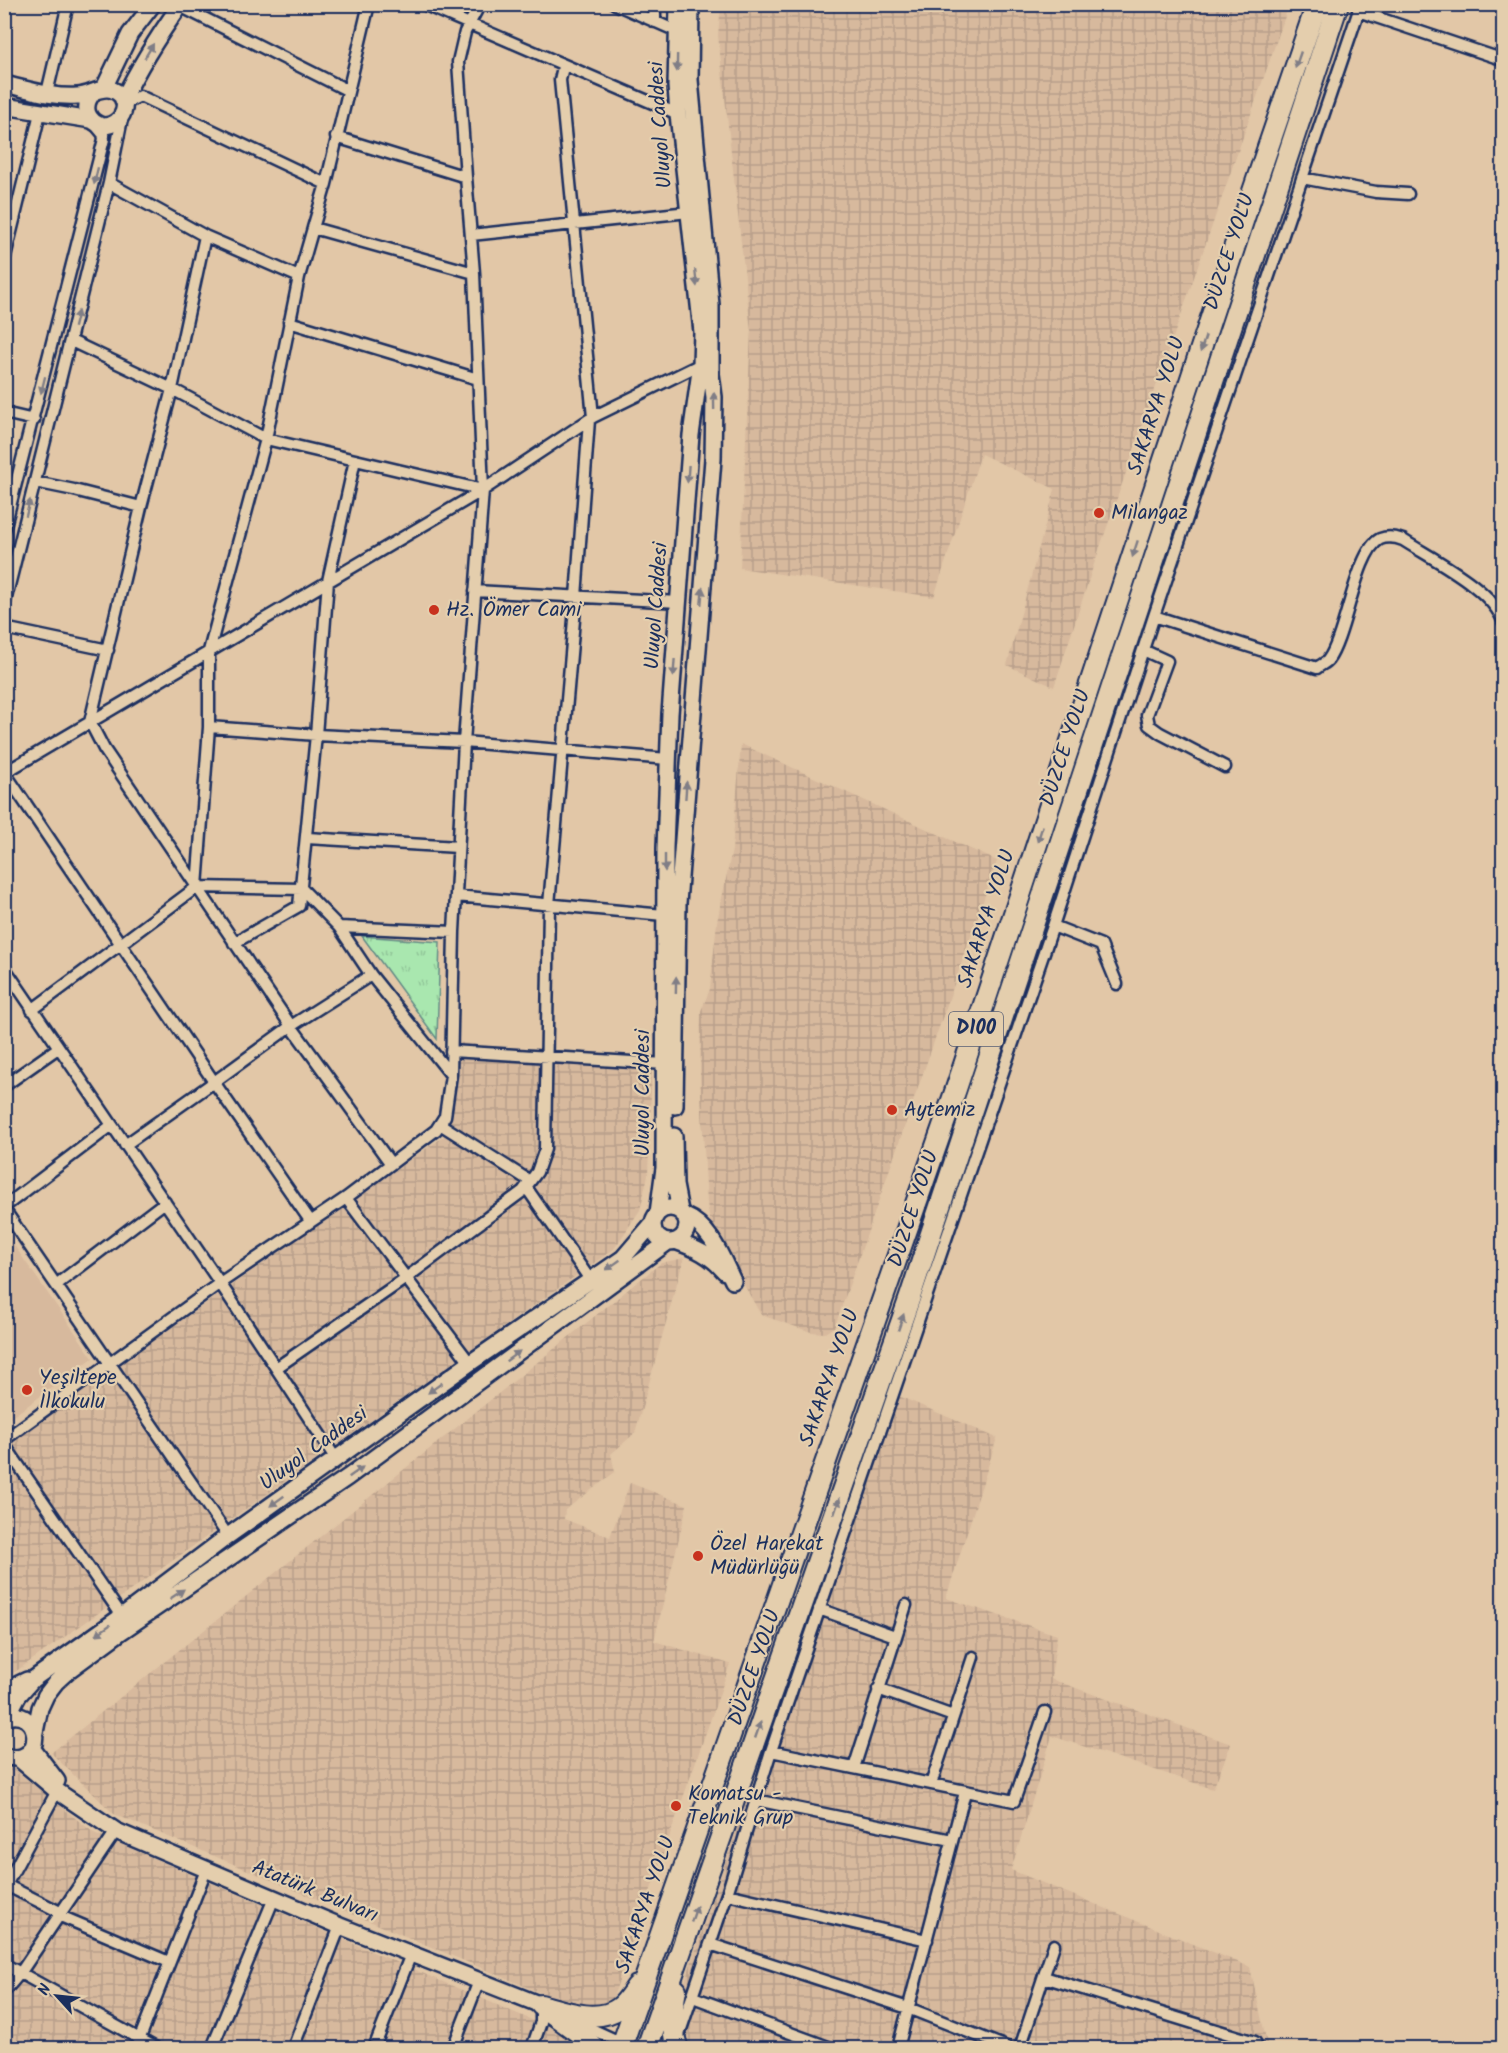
<svg xmlns="http://www.w3.org/2000/svg" width="1508" height="2053" font-family="Kalam,sans-serif">
  <style>
    .built { fill: #d7b99d }
    .industrial { fill: url(#industrial-grid) }
    .grass { fill: url(#grass-tufts); stroke: #628b86; stroke-width: 1.5 }
    .lines { fill: none; stroke-linecap: round; stroke-linejoin: round }
    .street-casing { stroke: #1b2f5e; stroke-width: 15 }
    .secondary-casing { stroke: #1b2f5e; stroke-width: 20 }
    .highway-casing { stroke: #1b2f5e; stroke-width: 24 }
    .street { stroke: #e4cead; stroke-width: 10 }
    .secondary { stroke: #e4cead; stroke-width: 15 }
    .highway { stroke: #e4cead; stroke-width: 20 }
    .oneway { fill: #807e86 }
    .poi-dot { fill: #c8321e; stroke: #e4cead; stroke-width: 2 }
    .labels { text-anchor: middle; dominant-baseline: central; stroke-width: 4.5; stroke-linejoin: round; paint-order: stroke }
    .shield { fill: #e4cead; stroke: #575f76; stroke-width: 1.5 }
    .shield-label { font-size: 20px; font-weight: bold; fill: #1b2f5e }
    .street-label { font-size: 21px; fill: #1b2f5e; stroke: #e4cead }
    .poi-label { font-size: 21px; fill: #1b2f5e; stroke: #e4cead; text-anchor: start }
  </style>
  <defs>
    <pattern id="industrial-grid" width="8" height="8" patternUnits="userSpaceOnUse" patternTransform="scale(1.5)"><rect width="8" height="8" fill="#d7b99d"/><path d="M0 4h8M4 0v8" fill="none" stroke="#b89f8a"/></pattern>
    <pattern id="grass-tufts" width="24" height="20" patternUnits="userSpaceOnUse" patternTransform="scale(1.5)"><rect width="24" height="20" fill="#a9e7af"/><path d="M3 7l-1-3M5 7V3M7 7l1-3M15 17l-1-3M17 17v-4M19 17l1-3" fill="none" stroke="#91c699"/></pattern>
  </defs>
  <rect width="100%" height="100%" fill="#e2c7a7"/>
  <filter id="ink" filterUnits="userSpaceOnUse"><feTurbulence type="fractalNoise" baseFrequency=".0167" numOctaves="2"/><feDisplacementMap in="SourceGraphic" scale="12" xChannelSelector="R" yChannelSelector="G"/><feConvolveMatrix kernelMatrix="1 2 1 2 8 2 1 2 1" color-interpolation-filters="sRGB"/></filter>
  <g filter="url(#ink)">
    <path class="built" d="M4 1231 93 1358 5 1422H4Z"/>
    <path class="industrial" d="M721 5H1289L1092 570 1054 687 1007 665 1055 489 981 454 934 597 740 568 751 331 718 35Z
      M741 744 997 861 835 1326 825 1333 811 1332 761 1315 711 1227 707 1203 700 1076 701 1011 710 989 717 922 732 850Z
      M456 1042 652 1066 648 1175 640 1210 614 1249 5 1679 4 1445 447 1134Z
      M684 1258 635 1433 611 1454 615 1472 565 1510 564 1519 610 1537 630 1483 687 1505 654 1641 730 1664 610 2006 586 2012 114 1814 51 1753 661 1263Z
      M887 1391 997 1438 946 1598 1057 1635 1051 1679 1231 1744 1213 1789 1052 1736 1011 1870 1250 1967 1268 2048H662Z
      M10 1766 94 1833 572 2037 584 2048H5L4 1777Z"/>
    <path class="grass" d="M362 936 440 942 437 1039Z"/>
    <g class="lines">
      <defs>
        <path id="street" d="M369 4 326 184 313 228 474 273
          M423 4 678 114
          M615 4 681 33
          M180 6 347 90
          M1358 11 1504 60
          M655 22V4
          M563 67 560 80 593 417
          M47 93 68 4
          M124 104 140 96 326 184
          M466 177 458 62 465 32 480 4
          M1302 178 1376 192 1408 194
          M109 183 205 236 299 277
          M471 235 689 212
          M205 236 172 389 141 507 90 722 104 749 291 1026 391 1164
          M4 261 40 113
          M289 322 478 379
          M71 341 172 389 266 439 483 490
          M4 413 34 420
          M35 482 74 490 141 507
          M4 530 104 139 103 134 93 122
          M475 591 679 602
          M4 606 109 183 123 114
          M1154 616 1317 668C1320 665 1326 663 1328 660 1346 636 1356 551 1380 539 1388 536 1395 537 1403 540 1434 560 1492 588 1504 623
          M4 628 108 650
          M1143 650 1167 661 1147 715 1149 725 1160 733 1225 767
          M209 727 316 735 464 742 668 759
          M4 773 483 490 593 417 701 364 703 360
          M5 773 214 1082 125 1145
          M307 838 458 847
          M197 887 209 727V651L266 439 299 277 313 228
          M456 896 664 915
          M1053 926 1101 945 1117 984
          M339 927 454 932
          M234 943 299 906 316 735 328 581 355 460
          M4 967 220 1283 336 1459
          M32 1010 197 887 302 889 339 927 371 975
          M451 1051 665 1064
          M4 1086 58 1048
          M440 1124 530 1181
          M526 1187 591 1281
          M346 1198 470 1363
          M4 1207 112 1125
          M4 1209 228 1536
          M311 1222 214 1082 291 1026 371 975 451 1075
          M56 1285 165 1202
          M276 1368 406 1278 523 1191 537 1172 545 1149 549 905 576 597 589 420
          M4 1440 220 1283 346 1198 436 1130 445 1116 451 1075 454 932 464 742 483 490 474 273 466 177 336 137
          M4 1444 122 1616
          M819 1609 895 1636
          M878 1689 953 1716
          M771 1751 1014 1801 1045 1712
          M854 1768 906 1605
          M931 1784 973 1657
          M756 1800 952 1840
          M4 1884 60 1912
          M6 1885 57 1791
          M727 1894 927 1940
          M58 1915 169 1962
          M710 1944 908 2008 1009 2048
          M4 1964 156 2048
          M1044 1977 1255 2042 1258 2048
          M4 1992 21 1972 116 1831
          M693 1997 831 2048
          M574 2021 633 2048
          M678 2038 727 1894 771 1751 1053 926 1154 616 1361 4
          M4 2047 6 2048
          M136 2048 206 1870
          M212 2048 274 1898
          M293 2048 340 1926
          M374 2048 411 1954
          M453 2048 479 1981
          M532 2048 541 2022V2005L544 2007
          M898 2048 965 1792
          M1020 2048 1054 1945"/>
        <path id="secondary" d="M4 84C27 89 54 98 77 96 90 96 101 85 113 90 134 99 123 127 103 126 86 121 82 106 93 93
          M104 88 130 34 153 4
          M123 100C139 66 159 35 181 4
          M4 106 91 120
          M675 1106 678 903 713 459 714 397 711 374V305L690 80 691 4
          M674 1136 675 1185 680 1211
          M653 1225a17 17 0 1 1 34 0a17 17 0 1 1-34 0Z
          M658 1213 664 1168 665 848 670 714 691 435 701 364 702 332 678 114 676 86 678 4
          M685 1216C710 1226 722 1258 733 1281
          M675 1241C695 1248 711 1255 725 1272
          M4 1691 27 1680
          M7 1717 18 1696 32 1680 122 1616 228 1536 470 1363 623 1258 653 1223
          M4 1718C44 1703 46 1770 4 1756
          M35 1732 40 1708 46 1695 56 1682 69 1670 122 1631 348 1477 668 1242
          M32 1748 57 1781
          M18 1758 57 1791 116 1831 340 1926 541 2005"/>
        <path id="highway" d="M676 1990C672 2009 670 2030 678 2048
          M541 2005C563 2011 598 2024 619 2008 626 2003 632 1993 637 1986
          M550 2012 579 2033 594 2048
          M621 2048 956 1089 1249 203 1317 4
          M647 2048 910 1297 1338 4"/>
      </defs>
      <use href="#street" class="street-casing"/>
      <use href="#secondary" class="secondary-casing"/>
      <use href="#highway" class="highway-casing"/>
      <use href="#street" class="street"/>
      <use href="#secondary" class="secondary"/>
      <use href="#highway" class="highway"/>
    </g>
    <defs><path id="oneway-solid" d="M-6-.8H1V-3.2L6.5 0L1 3.2V.8H-6Z" transform="scale(1.5)"/></defs>
    <g class="oneway">
      <use href="#oneway-solid" transform="translate(149 51) rotate(-59)"/>
      <use href="#oneway-solid" transform="translate(1298 60) rotate(109)"/>
      <use href="#oneway-solid" transform="translate(677 63) rotate(91)"/>
      <use href="#oneway-solid" transform="translate(96 176) rotate(103)"/>
      <use href="#oneway-solid" transform="translate(696 278) rotate(84)"/>
      <use href="#oneway-solid" transform="translate(76 319) rotate(-76)"/>
      <use href="#oneway-solid" transform="translate(1203 344) rotate(108)"/>
      <use href="#oneway-solid" transform="translate(43 385) rotate(104)"/>
      <use href="#oneway-solid" transform="translate(714 401) rotate(-91)"/>
      <use href="#oneway-solid" transform="translate(688 474) rotate(94)"/>
      <use href="#oneway-solid" transform="translate(28 508) rotate(-76)"/>
      <use href="#oneway-solid" transform="translate(1135 549) rotate(108)"/>
      <use href="#oneway-solid" transform="translate(702 596) rotate(-85)"/>
      <use href="#oneway-solid" transform="translate(674 668) rotate(94)"/>
      <use href="#oneway-solid" transform="translate(686 790) rotate(-86)"/>
      <use href="#oneway-solid" transform="translate(1040 834) rotate(108)"/>
      <use href="#oneway-solid" transform="translate(665 863) rotate(90)"/>
      <use href="#oneway-solid" transform="translate(676 985) rotate(-89)"/>
      <use href="#oneway-solid" transform="translate(613 1265) rotate(145)"/>
      <use href="#oneway-solid" transform="translate(901 1322) rotate(-71)"/>
      <use href="#oneway-solid" transform="translate(513 1356) rotate(-36)"/>
      <use href="#oneway-solid" transform="translate(435 1388) rotate(144)"/>
      <use href="#oneway-solid" transform="translate(356 1472) rotate(-36)"/>
      <use href="#oneway-solid" transform="translate(277 1501) rotate(144)"/>
      <use href="#oneway-solid" transform="translate(837 1506) rotate(-71)"/>
      <use href="#oneway-solid" transform="translate(177 1594) rotate(-34)"/>
      <use href="#oneway-solid" transform="translate(103 1630) rotate(144)"/>
      <use href="#oneway-solid" transform="translate(758 1730) rotate(-71)"/>
      <use href="#oneway-solid" transform="translate(694 1914) rotate(-71)"/>
    </g>
  </g>
  <g class="poi-dot">
    <circle cx="1099" cy="513" r="6"/>
    <circle cx="434" cy="610" r="6"/>
    <circle cx="892" cy="1110" r="6"/>
    <circle cx="27" cy="1390" r="6"/>
    <circle cx="698" cy="1556" r="6"/>
    <circle cx="676" cy="1806" r="6"/>
  </g>
  <g class="labels">
    <rect class="shield" x="949" y="1012" width="54" height="34" rx="4.5"/>
    <g class="shield-label">
      <text x="976" y="1029">D100</text>
    </g>
    <g class="street-label">
      <text transform="translate(661 125) rotate(-94)">Uluyol Caddesi</text>
      <text transform="translate(1230 252) rotate(-72)">DÜZCE YOLU</text>
      <text transform="translate(1157 406) rotate(-72)">SAKARYA YOLU</text>
      <text transform="translate(657 606) rotate(-86)">Uluyol Caddesi</text>
      <text transform="translate(1066 748) rotate(-72)">DÜZCE YOLU</text>
      <text transform="translate(987 919) rotate(-72)">SAKARYA YOLU</text>
      <text transform="translate(643 1093) rotate(-90)">Uluyol Caddesi</text>
      <text transform="translate(914 1209) rotate(-72)">DÜZCE YOLU</text>
      <text transform="translate(830 1378) rotate(-71)">SAKARYA YOLU</text>
      <text transform="translate(314 1449) rotate(-36)">Uluyol Caddesi</text>
      <text transform="translate(755 1668) rotate(-71)">DÜZCE YOLU</text>
      <text transform="translate(315 1892) rotate(22)">Atatürk Bulvarı</text>
      <text transform="translate(646 1905) rotate(-71)">SAKARYA YOLU</text>
    </g>
    <g class="poi-label">
      <text x="1111" y="513">Milangaz</text>
      <text x="446" y="610">Hz. Ömer Cami</text>
      <text x="904" y="1110">Aytemiz</text>
      <text x="39" y="1378">Yeşiltepe<tspan x="39" dy="24">İlkokulu</tspan></text>
      <text x="710" y="1544">Özel Harekat<tspan x="710" dy="24">Müdürlüğü</tspan></text>
      <text x="688" y="1794">Komatsu -<tspan x="688" dy="24">Teknik Grup</tspan></text>
    </g>
  </g>
  <rect width="1508" height="2053" fill="none" stroke="#e4cead" stroke-width="24"/>
  <rect x="12" y="12" width="1484" height="2029" fill="none" stroke="#1b2f5e" stroke-width="2" filter="url(#ink)"/>
  <g transform="translate(57 1996) rotate(297)" stroke="#e4cead" stroke-width="4.5" paint-order="stroke">
  <path d="M0-4.5L10 22L0 15L-10 22Z" fill="#1b2f5e"/>
  <text y="-9" font-size="16" font-weight="bold" text-anchor="middle" fill="#1b2f5e">N</text>
  </g>
</svg>
